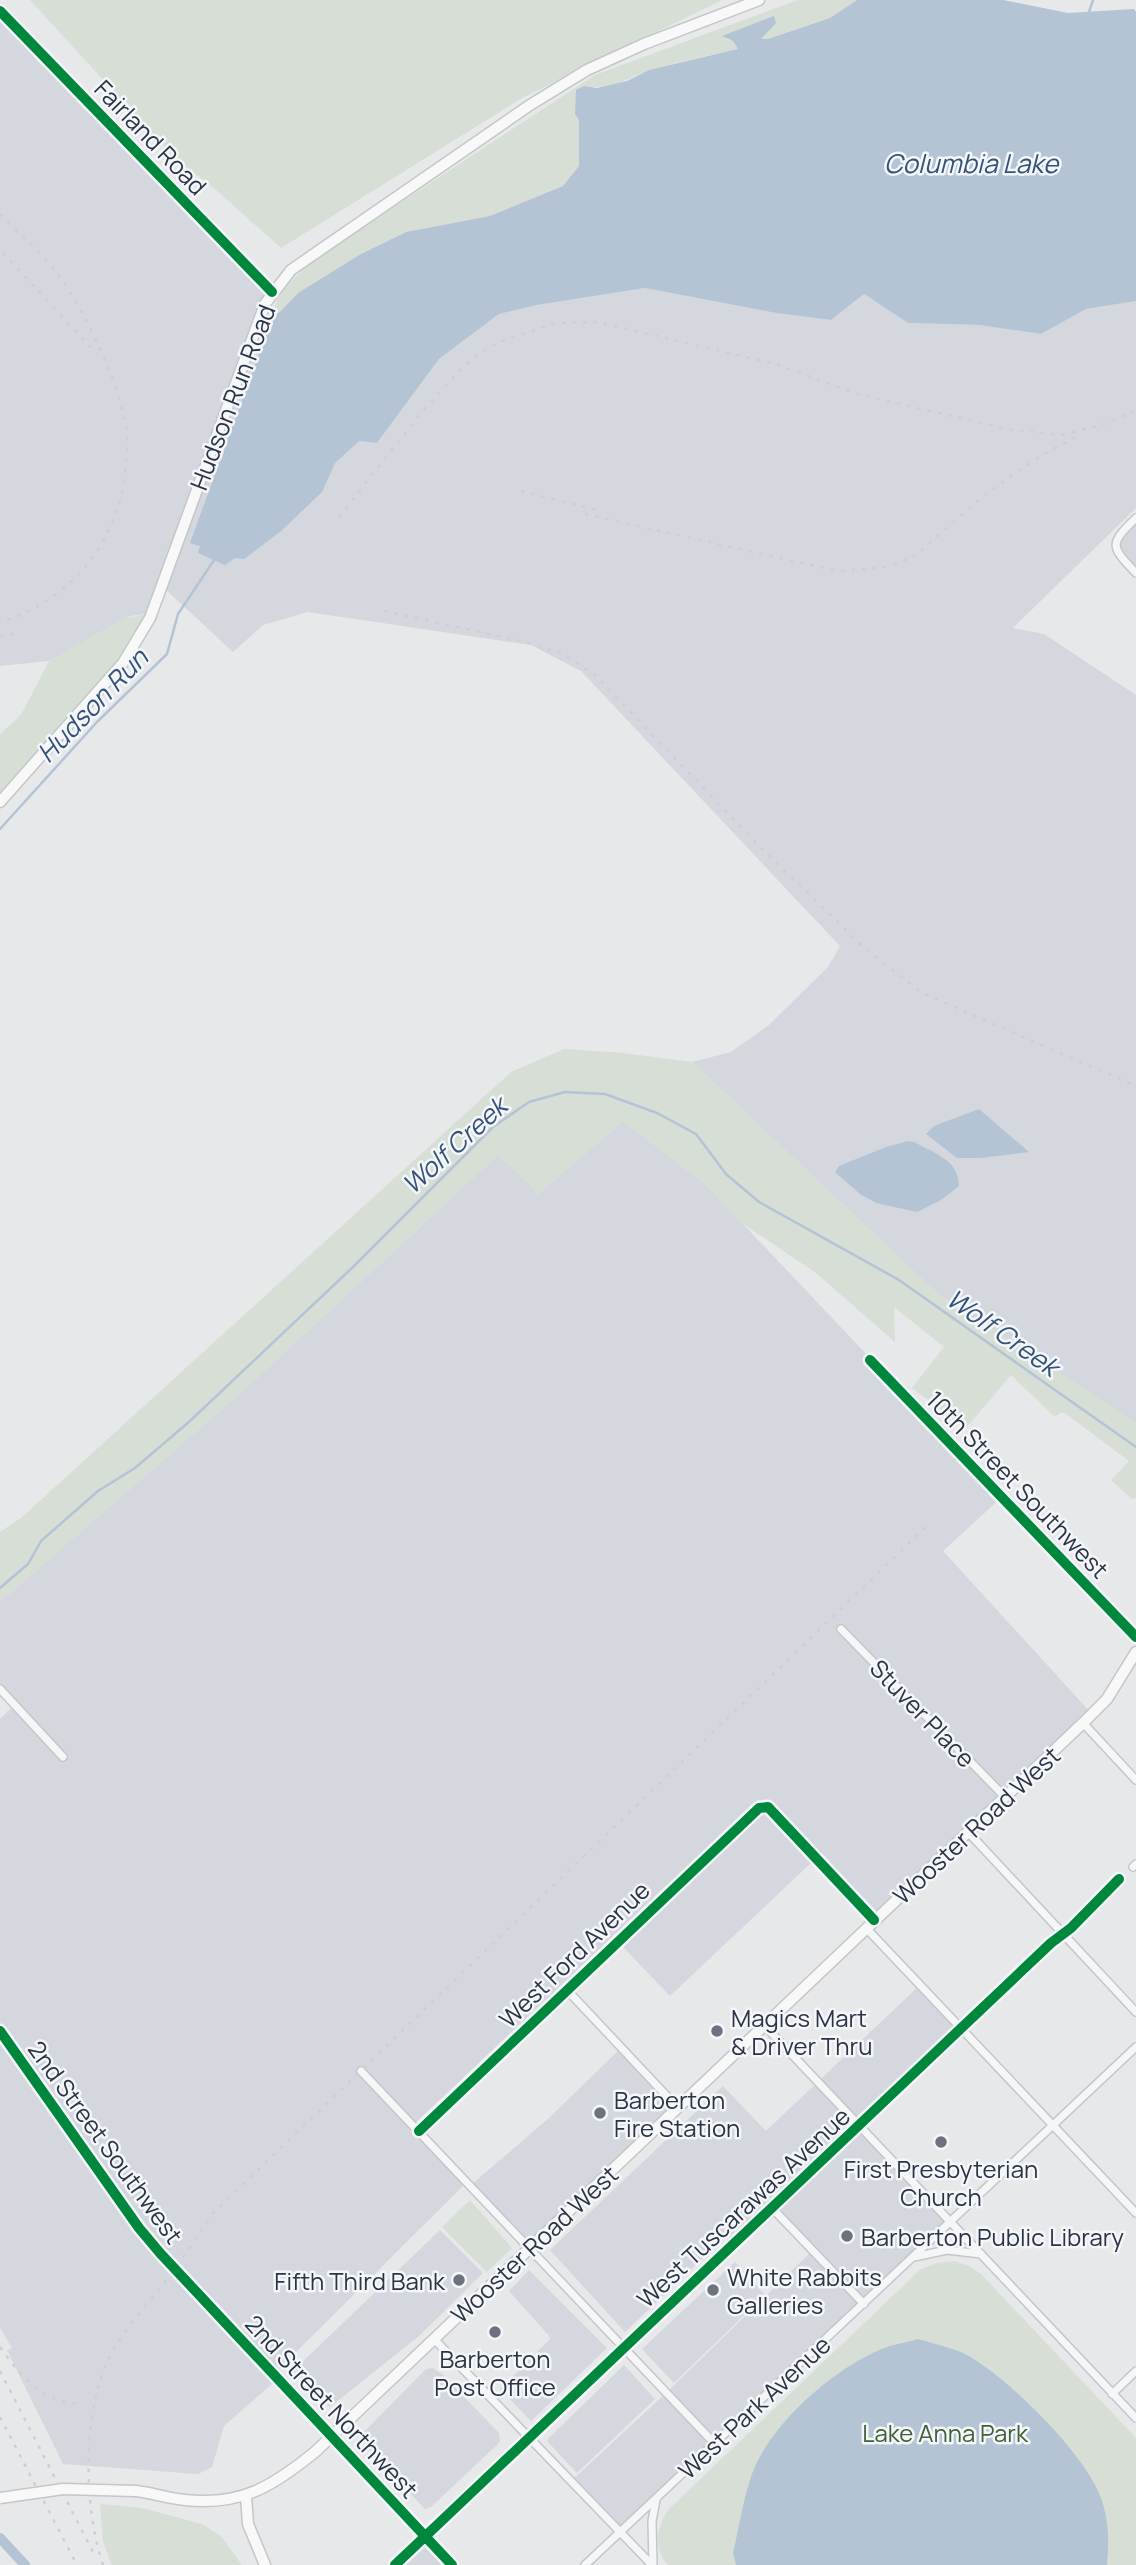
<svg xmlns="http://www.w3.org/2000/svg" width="1136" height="2565" font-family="Manrope,sans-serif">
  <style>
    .built { fill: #d4d7dd }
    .green { fill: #d6ded6 }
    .water { fill: #b4c4d5 }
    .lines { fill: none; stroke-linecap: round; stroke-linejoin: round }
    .stream { stroke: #b4c4d5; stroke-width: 2.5 }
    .canal { stroke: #b4c4d5; stroke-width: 10 }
    .street-casing { stroke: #c4c6c8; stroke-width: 10 }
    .secondary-casing { stroke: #c4c6c8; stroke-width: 13 }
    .street { stroke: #f5f6f7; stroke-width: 7 }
    .secondary { stroke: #f8f8f8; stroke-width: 10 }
    .rail { stroke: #cecfd2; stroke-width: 2.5; stroke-dasharray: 3.5 7; stroke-linecap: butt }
    .secondary-bridge-casing { stroke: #c4c6c8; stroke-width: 13; stroke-linecap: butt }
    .secondary-bridge { stroke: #f8f8f8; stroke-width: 10 }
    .cycleway-casing { stroke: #f4f6f9; stroke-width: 15 }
    .cycleway { stroke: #00873e; stroke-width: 10 }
    .poi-dot { fill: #6c737f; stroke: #f4f6f9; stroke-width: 2.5 }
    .labels { text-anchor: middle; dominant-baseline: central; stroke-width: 5; stroke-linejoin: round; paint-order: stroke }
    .street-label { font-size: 24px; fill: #2b3445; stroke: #f4f6f9 }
    .poi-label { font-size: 24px; fill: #2b3445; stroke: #f4f6f9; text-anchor: start }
    .park-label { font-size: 24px; fill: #3f6138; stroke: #f4f6f9 }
    .water-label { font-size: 26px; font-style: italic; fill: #34527a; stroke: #f4f6f9 }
  </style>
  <rect width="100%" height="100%" fill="#e6e8ea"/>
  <path class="built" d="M0 11 272 292 250 343 344 454 359 441 377 443 439 359 499 314 537 305 645 288 776 313 831 320 864 294 908 323 979 325 1041 334 1086 309 1136 301V508L1013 628 1044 634 1136 695V1423L936 1292 692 1062 731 1052 769 1025 828 967 840 946 581 671 531 645 308 612 263 625 233 652 163 587 151 613 130 616 49 661 0 666Z
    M1136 518V573L1118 554 1117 538Z
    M623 1121 705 1184 1002 1497 943 1551 1092 1714 874 1920 768 1808 763 1807 708 1857 702 1852 413 2125 467 2182 277 2371 171 2261 164 2268 274 2382 224 2426 212 2467 198 2474 63 2464 7 2350 12 2348 0 2328V1719L14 1705 0 1689V1602L245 1389 499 1154 538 1194Z
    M762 1812 769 1815 812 1862 670 1996 621 1945Z
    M921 1984 962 2029 859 2126 951 2222 619 2533 570 2482 666 2393 813 2250 772 2208 731 2247 726 2236 625 2332 550 2250 723 2086 766 2131Z
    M621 2048 678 2108 530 2248 472 2184 549 2118Z
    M440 2230 483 2273 419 2336 330 2407 293 2371Z
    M735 2262 765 2295 674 2383 642 2349Z
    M529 2270 607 2348 531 2421 500 2389 551 2338 509 2291Z
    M624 2365 655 2399 577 2473 547 2441 548 2439Z
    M433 2368 442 2374 499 2433 500 2442 431 2507 425 2509 362 2442 360 2436 426 2369Z
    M425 2537 452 2565H395Z"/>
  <path class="green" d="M30 0H722L522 98 281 248 215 189 176 159Z
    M798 0H857L830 18 768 39H760L776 23 725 39 733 41 738 49C710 56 680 61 652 70 626 77 614 91 584 86L579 120V166L563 186 490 216 406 232 359 255 298 293 280 313 273 316C274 289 313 261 334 246L595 75Z
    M151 613 137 641 0 802V734L21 715 49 661 122 619Z
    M564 1049 623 1053 692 1062 936 1292 1136 1423V1498L1132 1499 1111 1480 1129 1461 1065 1413H1060L1055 1417 1011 1375 966 1428 912 1388 944 1347 894 1307 895 1342 816 1273 739 1221 705 1184 623 1121 538 1194 498 1155 245 1389 0 1602V1532L21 1518 511 1072Z
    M470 2200 512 2248 487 2272 442 2227Z
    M955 2261 969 2266 981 2274 1136 2438V2565H668C653 2549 657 2528 667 2511L921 2269 938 2263Z
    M100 2504 142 2508 202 2524 221 2536 242 2565H112L103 2542Z"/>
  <path class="water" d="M857 0H1003L1068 13 1134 9 1136 12V301L1086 309 1041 334 979 325 908 323 864 294 831 320 776 313 645 288 537 305 499 314 439 359 377 443 359 441 335 463 322 492 280 532 244 559 235 558 225 565 198 553 200 546 190 543 273 316 280 312 298 293 359 255 406 232 490 216 563 186 579 166V120L575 114 576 90 584 86 597 88 627 81 649 70 738 49 733 41 722 36 774 16 776 23 761 39H768L830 18Z
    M979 1109 1029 1152 981 1158H957L926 1134 934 1126Z
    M908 1141 914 1142C934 1153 959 1160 959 1186L941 1200 917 1212 876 1203 860 1194 835 1172 839 1166 886 1147Z
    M918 2339C934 2344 955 2348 969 2356 1010 2380 1088 2456 1102 2501 1109 2523 1109 2543 1107 2565H736L733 2553C739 2528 743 2499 752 2474 769 2426 830 2372 877 2351 889 2345 905 2343 918 2339Z"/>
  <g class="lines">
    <path class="stream" d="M1089 12 1093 0
      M0 829 97 722 167 654 178 614 214 560
      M0 1588 28 1564 41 1541 98 1491 135 1468 190 1421 353 1267 493 1127 529 1102 565 1092 605 1094 657 1113 696 1134 726 1174 759 1202 899 1280 1136 1447"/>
    <path class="canal" d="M0 2538 25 2565"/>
    <defs>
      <path id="street" d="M1136 518C1109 544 1110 546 1136 573
        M870 1360 1136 1637
        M841 1629 1005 1797
        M0 1689 63 1757
        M1083 1723 1136 1780
        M968 1832 1136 2012
        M1133 1867 1136 1864
        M866 1928 1136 2213
        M567 1990 678 2108
        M764 2025 1136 2418
        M361 2071 715 2444
        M419 2131 759 1808 768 1807 874 1920
        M772 2208 864 2304
        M914 2257 947 2250 981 2254
        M434 2339 652 2565
        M1112 2394 1136 2371
        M395 2565 1051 1943 1071 1928 1119 1879
        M585 2565 1136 2047
        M653 2565 652 2521 656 2500"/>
      <path id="secondary" d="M0 11 272 292
        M0 802 123 663 150 618 265 304 291 270 530 105 587 70 644 44 759 0
        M0 2031 139 2228 160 2253 452 2565
        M136 2491C152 2493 168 2498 185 2500 242 2506 273 2486 315 2452L1083 1723 1107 1699 1136 1652
        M246 2496 248 2524 265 2565"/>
    </defs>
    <use href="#street" class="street-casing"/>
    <use href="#secondary" class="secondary-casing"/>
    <use href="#street" class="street"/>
    <use href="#secondary" class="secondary"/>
    <path class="rail" d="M0 214C20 235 46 256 62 280 88 318 115 375 125 420 129 437 127 456 125 473 117 544 69 602 0 622
      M3 253 96 353
      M521 491 597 510
      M585 514 838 571 887 567 915 556 981 498 1012 475 1044 454 1078 436
      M339 517 420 414 459 371 476 356 497 343 555 323 597 322 776 364 854 393 1007 429 1062 435 1108 423 1136 410
      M384 611 526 642 563 654 595 675 761 848 840 924 861 945 922 993 1136 1086
      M0 636 14 634
      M0 2347C21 2376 39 2400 77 2404
      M0 2371 93 2552
      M0 2417 77 2565
      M103 2565C84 2510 82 2414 108 2360 123 2329 147 2306 167 2279 184 2257 198 2235 213 2213L927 1526"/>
    <defs>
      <path id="secondary-bridge" d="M0 2498 63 2489 136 2491"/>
    </defs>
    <use href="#secondary-bridge" class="secondary-bridge-casing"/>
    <use href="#secondary-bridge" class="secondary-bridge"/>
    <defs>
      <path id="cycleway" d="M0 11 272 292
        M870 1360 1136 1637
        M0 2031 139 2228 160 2253 452 2565
        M419 2131 759 1808 768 1807 874 1920
        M395 2565 1051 1943 1071 1928 1119 1879"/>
    </defs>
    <use href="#cycleway" class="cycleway-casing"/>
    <use href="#cycleway" class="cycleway"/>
  </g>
  <g class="poi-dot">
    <circle cx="717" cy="2031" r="7"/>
    <circle cx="600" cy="2113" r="7"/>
    <circle cx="941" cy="2142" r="7"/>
    <circle cx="847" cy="2236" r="7"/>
    <circle cx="459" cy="2280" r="7"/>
    <circle cx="713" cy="2290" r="7"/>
    <circle cx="495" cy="2332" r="7"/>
  </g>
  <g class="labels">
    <g class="street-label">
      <text transform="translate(151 137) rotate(46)">Fairland Road</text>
      <text transform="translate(232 397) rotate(-69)">Hudson Run Road</text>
      <text transform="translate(1018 1484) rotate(46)">10th Street Southwest</text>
      <text transform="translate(923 1713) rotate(46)">Stuver Place</text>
      <text transform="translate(976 1825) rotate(-43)">Wooster Road West</text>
      <text transform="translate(574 1954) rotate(-44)">West Ford Avenue</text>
      <text transform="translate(106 2142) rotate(54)">2nd Street Southwest</text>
      <text transform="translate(743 2207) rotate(-43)">West Tuscarawas Avenue</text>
      <text transform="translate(534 2244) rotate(-43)">Wooster Road West</text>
      <text transform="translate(332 2406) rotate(47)">2nd Street Northwest</text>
      <text transform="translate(754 2407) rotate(-43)">West Park Avenue</text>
    </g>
    <g class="poi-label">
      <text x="731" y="2017">Magics Mart<tspan x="731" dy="28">&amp; Driver Thru</tspan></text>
      <text x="614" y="2099">Barberton<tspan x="614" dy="28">Fire Station</tspan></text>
      <text x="941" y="2168" text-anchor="middle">First Presbyterian<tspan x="941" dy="28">Church</tspan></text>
      <text x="861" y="2236">Barberton Public Library</text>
      <text x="727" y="2276">White Rabbits<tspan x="727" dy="28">Galleries</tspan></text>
      <text x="445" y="2280" text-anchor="end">Fifth Third Bank</text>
      <text x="495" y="2358" text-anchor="middle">Barberton<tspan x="495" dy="28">Post Office</tspan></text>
    </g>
    <g class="park-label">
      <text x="945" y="2432">Lake Anna Park</text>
    </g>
    <g class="water-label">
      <text x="971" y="163">Columbia Lake</text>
      <text transform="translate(92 705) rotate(-46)">Hudson Run</text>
      <text transform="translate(454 1145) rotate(-42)">Wolf Creek</text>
      <text transform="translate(1003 1332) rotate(35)">Wolf Creek</text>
    </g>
  </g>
</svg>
